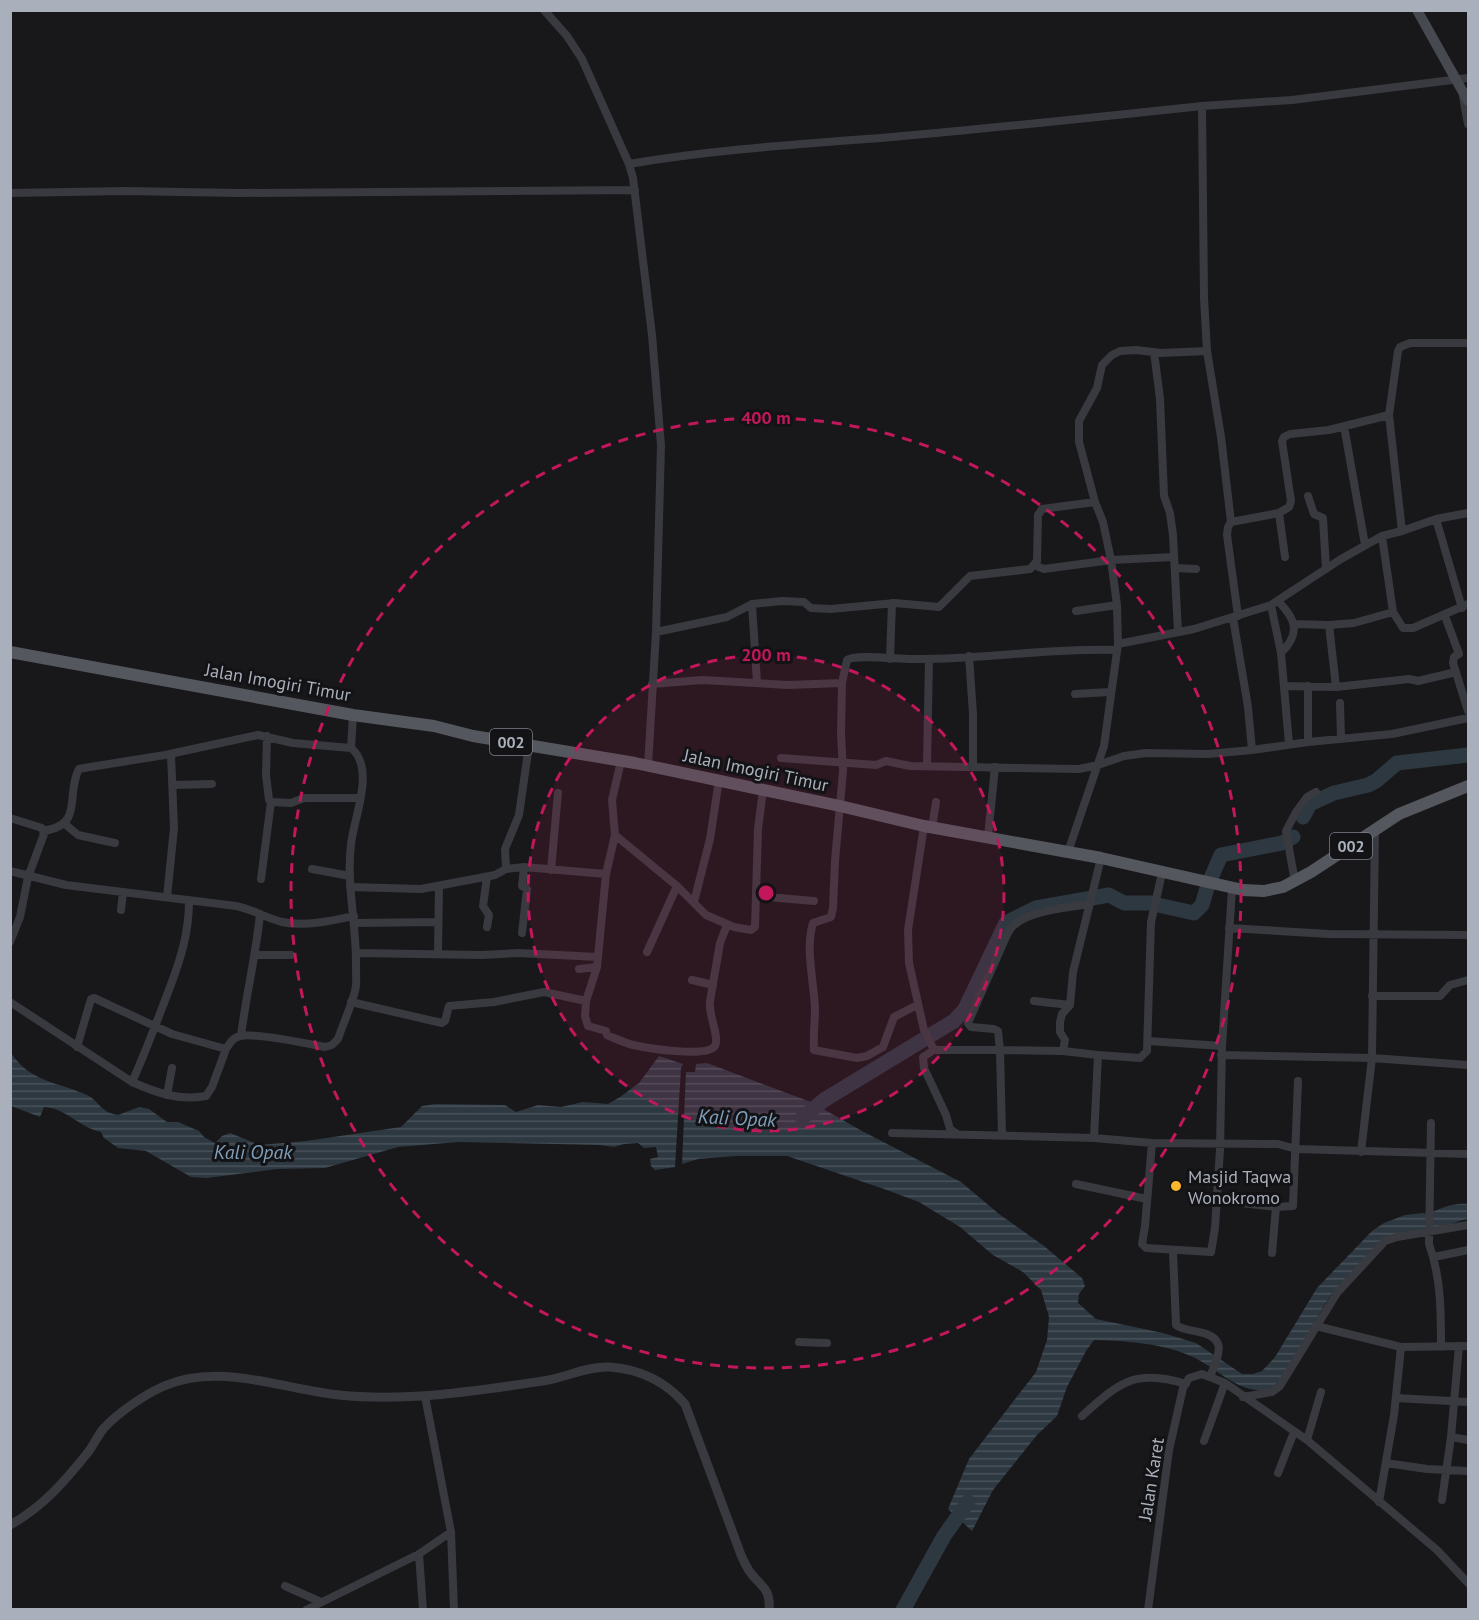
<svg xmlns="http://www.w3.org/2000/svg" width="1479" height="1620" font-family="'PT Sans',sans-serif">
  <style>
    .water { fill: url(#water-rules) }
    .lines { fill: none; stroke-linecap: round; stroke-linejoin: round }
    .river { stroke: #2d3840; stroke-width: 15 }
    .minor { stroke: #393a40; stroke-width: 8 }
    .tertiary { stroke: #393a40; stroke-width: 9 }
    .secondary { stroke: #474950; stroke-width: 10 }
    .primary { stroke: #55575f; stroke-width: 12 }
    .ring { fill: none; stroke: #c2185b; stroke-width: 3; stroke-dasharray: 10 8 }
    .poi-dot { fill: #ffb62c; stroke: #131316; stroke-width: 2 }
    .labels { text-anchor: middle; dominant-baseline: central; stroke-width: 6; stroke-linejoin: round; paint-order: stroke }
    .shield { fill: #131316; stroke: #7c808a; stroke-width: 1.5 }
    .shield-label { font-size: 16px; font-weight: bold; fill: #a9afbb }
    .street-label { font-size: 18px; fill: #a9afbb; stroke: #131316 }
    .poi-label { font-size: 18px; fill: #a9afbb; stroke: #131316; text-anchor: start }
    .water-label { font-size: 20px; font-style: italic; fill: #7e9eb9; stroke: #131316 }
    .centre { fill: #c2185b; stroke: #131316; stroke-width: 3 }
    .ring-label { font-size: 18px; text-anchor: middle; font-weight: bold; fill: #c2185b; stroke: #131316; stroke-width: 6; stroke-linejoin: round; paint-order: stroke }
  </style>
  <defs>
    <pattern id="water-rules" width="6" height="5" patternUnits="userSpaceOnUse" patternTransform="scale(1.5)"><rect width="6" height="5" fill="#2d3840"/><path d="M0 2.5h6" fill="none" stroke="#49525a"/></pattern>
  </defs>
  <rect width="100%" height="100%" fill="#18181b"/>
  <path class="water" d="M11 1053C30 1082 58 1082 87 1095 96 1099 98 1106 105 1110 108 1113 114 1114 118 1115L139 1107 149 1109 167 1122H178L199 1131 204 1137 215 1143 222 1136 230 1133 260 1145 306 1141 401 1127 422 1106 435 1104 505 1105 516 1112 538 1105 561 1107 583 1102 608 1104 620 1097 639 1083 659 1056 683 1064 681 1068 675 1167 655 1170 651 1166 650 1159 658 1157 656 1147 644 1148 638 1143 624 1144 614 1147 600 1145 458 1142 398 1147 325 1168 277 1169 207 1178 191 1177 146 1151 118 1148 104 1138 101 1132C80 1128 66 1108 44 1107L40 1117 11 1106Z
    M707 1063 811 1102 862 1131 961 1182 999 1214 1044 1246 1082 1278 1085 1286 1079 1294 1078 1303 1096 1319 1163 1333 1196 1343 1242 1374H1253L1262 1371 1275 1357 1317 1288 1372 1231 1384 1223 1405 1215 1423 1213 1426 1214C1440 1209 1453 1202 1468 1204V1219C1454 1221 1443 1229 1430 1233 1417 1236 1403 1236 1390 1242 1379 1248 1345 1280 1335 1290 1318 1308 1289 1386 1266 1390 1237 1393 1217 1368 1193 1357 1162 1343 1127 1341 1094 1340L1086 1351 1067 1387 1057 1416 1037 1435 993 1490 972 1531 948 1509 969 1459 1036 1372 1047 1340 1049 1317 1041 1290 1023 1272 993 1255 960 1227 919 1202 884 1189 787 1156H736L698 1159 682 1164 686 1072H695L696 1064Z"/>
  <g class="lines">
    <path class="river" d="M1303 817 1310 804 1334 793 1368 785 1376 781 1397 763 1468 755
      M1211 878 1221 855 1282 843 1293 837
      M1158 905 1194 913 1202 905 1207 888
      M802 1118 824 1100 954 1021 965 1009 1006 923 1036 908 1109 895 1124 903H1152
      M903 1610 944 1536 968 1502"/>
    <path class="minor" d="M544 10 567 36 582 59 629 164 633 178 652 335 661 445 656 632 648 766
      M1463 97 1468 124
      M629 164C717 149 804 144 892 137 996 128 1099 117 1202 106
      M10 193 125 191 239 193 635 190
      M1207 351 1221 437 1231 522 1228 527 1227 535 1238 616
      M1154 352 1160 399 1164 496 1170 513 1173 535 1178 632
      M1344 426 1365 545
      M1308 496 1314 514 1323 518 1326 569
      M1279 513 1285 557
      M1436 519 1462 608
      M1231 522 1279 513 1289 507 1291 501 1282 441 1284 437 1290 434 1329 430 1389 415
      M1402 531 1436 519 1468 513
      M1382 536 1393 612 1403 628H1413L1468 604
      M1034 565 1044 569 1111 560 1174 557
      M1175 568 1196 569
      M1278 601C1296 619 1301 633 1281 653
      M752 604 757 683
      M1271 605 1281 653 1289 744
      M1076 611 1117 605
      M1445 616 1459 654 1454 657 1453 663 1468 711
      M1233 618 1248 707 1252 750
      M1294 624 1329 625 1354 623 1393 612
      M1329 625 1336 687
      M656 632 727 617 752 604 782 601 804 602 811 608 831 609 895 603 939 607 970 576 1030 569 1037 561 1038 515 1042 509 1095 502
      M1118 644 1194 629 1271 605 1341 559 1382 536 1402 531 1389 415 1398 351 1400 347 1410 343H1468
      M969 656 973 714V766
      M890 659 892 603
      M652 684 702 680 788 685 842 683
      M1284 686 1336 687 1409 679 1418 681 1456 672
      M1308 686V742
      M1075 694 1110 692
      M1340 703 1341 739
      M267 736 266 775 269 800 271 802 291 803 304 798H360
      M781 758 876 765 886 761 910 766 1079 769 1098 765 1124 756 1146 753 1208 754 1252 750 1308 742 1392 734 1468 718
      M621 761 612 800 615 835 606 874 597 967 586 1001 585 1016 588 1026 606 1031 607 1035C616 1039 625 1043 633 1045 647 1048 707 1058 715 1046 720 1037 708 1015 710 1001L720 943 727 925
      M927 765 929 659
      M173 785 212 784
      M10 818 39 827 42 828 44 834 28 877 20 917 10 942
      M65 824 78 835 115 843
      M924 826 908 930 909 963 924 1030 934 1050
      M932 828 936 802
      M43 831C85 825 65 795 79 769L84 768 165 755 258 735 293 743 351 748 353 715
      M615 835 677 886 706 915 734 927 751 930 755 927 758 829 763 790
      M988 837 995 767
      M1068 852 1104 746 1118 644 1117 605 1111 560 1103 522 1095 502 1079 442V421L1097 388 1102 365 1112 355 1120 351 1136 350 1161 353 1207 351 1204 298 1202 106 1292 100 1468 78
      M312 869 350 876
      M506 869 505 849 519 815 529 745
      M551 870 558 793
      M10 871 66 885 236 906C252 909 266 918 282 922 304 927 331 921 354 916
      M487 877 483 906 489 915 487 927
      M261 879 271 802
      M1295 882 1286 831 1296 812 1307 797 1316 792
      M350 887 421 889 495 875 506 869 524 867 606 874
      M757 896 814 901
      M167 897 174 828 171 754
      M694 902 710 839 719 780
      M1089 904C1068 907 1029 911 1014 925 1010 928 1008 933 1006 937L968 1023 971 1027 994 1029 998 1031 1000 1050 1063 1051 1098 1055
      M121 910 123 892
      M355 923 437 922
      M1229 928 1329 934 1468 935
      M522 933 527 889 522 886 524 867
      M647 952 677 886
      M357 953 482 955 518 953 598 957
      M438 953 439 886
      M256 955H291
      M579 969 597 967
      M692 980 713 985
      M1372 996H1440L1450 985 1468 980
      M1034 1001 1070 1005
      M10 1002 132 1082C157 1093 179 1101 206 1096L212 1087 226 1049
      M351 1002 442 1023 445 1021 449 1006 494 1002 544 992 586 1001
      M917 1005 894 1017 883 1047 867 1056 857 1058 814 1050C813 1036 815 1022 815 1008 814 982 805 949 813 923L831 917 833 908 835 861 843 771 841 733 842 683 847 660C854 654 897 659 910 659 979 660 1047 648 1116 650
      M241 1036C246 995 256 955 260 914
      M1148 1041 1222 1046
      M77 1047 91 999 94 998 172 1034 226 1049C230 1043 232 1038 240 1036 253 1033 310 1044 325 1047L332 1045 338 1039C343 1024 351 1007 355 991 357 984 356 975 356 968 357 926 346 886 351 844 354 817 376 768 351 748
      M1063 1051 1065 1040 1060 1032V1022L1062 1014 1070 1005 1073 972 1101 858
      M1221 1055 1372 1058 1468 1065
      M132 1082C146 1051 158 1019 170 987 181 958 189 932 189 901
      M167 1095 172 1068
      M1431 1123 1429 1244C1441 1277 1441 1312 1441 1347
      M892 1133 1094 1138 1152 1143 1278 1144 1296 1149 1468 1154
      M957 1134 950 1129 946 1115 924 1068 923 1057 934 1050H1000L1002 1135
      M1094 1138 1098 1055 1140 1058 1147 1051 1151 922 1162 873
      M1152 1143 1145 1226 1142 1244 1146 1248 1211 1252 1215 1228 1220 1149 1222 1046 1232 889
      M1361 1152 1372 1058 1375 829
      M1076 1184 1147 1199
      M1215 1200 1276 1207 1293 1206 1298 1081
      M1173 1251 1176 1325C1183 1330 1191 1330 1199 1332 1229 1338 1218 1356 1210 1377
      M1272 1253 1276 1207
      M1434 1257 1468 1250
      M1316 1326 1401 1347 1468 1346
      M799 1342 827 1343
      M425 1396 451 1532 454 1610
      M1243 1397 1272 1392 1280 1386 1337 1293 1385 1241 1397 1237 1468 1225
      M1396 1398 1468 1402
      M1082 1416C1119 1383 1134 1368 1186 1384
      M1451 1437 1468 1440
      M1307 1440 1321 1392
      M1204 1441 1225 1383
      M1386 1463 1427 1469 1468 1471
      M1278 1473 1294 1432
      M1442 1500 1451 1437 1459 1346
      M1379 1502 1394 1415 1401 1347
      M419 1554 423 1610
      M285 1586 321 1602
      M306 1610 419 1554 451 1532
      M1148 1610 1169 1450 1183 1388 1189 1378 1202 1374 1225 1383 1307 1440 1437 1550 1468 1583"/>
    <path class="tertiary" d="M10 1525C43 1507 66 1480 89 1451 94 1444 98 1435 104 1428 119 1412 144 1395 164 1386 220 1362 282 1389 339 1395 405 1402 477 1391 543 1381 564 1378 588 1366 609 1367 640 1369 665 1381 685 1404L741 1555C744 1561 746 1567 750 1572 761 1587 771 1588 769 1610"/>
    <path class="secondary" d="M1417 10 1468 101"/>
    <path class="primary" d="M10 652 353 715 434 726 473 736 635 763 840 806 924 826 1101 858 1243 890 1264 891 1283 887 1311 872 1399 814 1468 786"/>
  </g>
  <circle cx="766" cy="893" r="238" fill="#c2185b" fill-opacity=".12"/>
  <g class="ring">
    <circle cx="766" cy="893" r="238"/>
    <circle cx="766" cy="893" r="475"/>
  </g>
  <circle class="poi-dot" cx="1176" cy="1186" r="6"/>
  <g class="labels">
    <g class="shield">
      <rect x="490" y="729" width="42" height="26" rx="4.5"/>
      <rect x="1330" y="833" width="42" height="26" rx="4.5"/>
    </g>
    <g class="shield-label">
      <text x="511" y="742">002</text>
      <text x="1351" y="846">002</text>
    </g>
    <g class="street-label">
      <text transform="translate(278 682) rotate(10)">Jalan Imogiri Timur</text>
      <text transform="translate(756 770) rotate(12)">Jalan Imogiri Timur</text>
      <text transform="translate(1151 1479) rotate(-81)">Jalan Karet</text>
    </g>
    <g class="poi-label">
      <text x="1188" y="1176">Masjid Taqwa<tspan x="1188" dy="21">Wonokromo</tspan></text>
    </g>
    <g class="water-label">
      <text transform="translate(737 1118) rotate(3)">Kali Opak</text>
      <text x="253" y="1152">Kali Opak</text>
    </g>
  </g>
  <circle cx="766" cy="893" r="9" class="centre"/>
  <g class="ring-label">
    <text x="766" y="424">400 m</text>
    <text x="766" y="661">200 m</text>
  </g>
  <rect width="1479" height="1620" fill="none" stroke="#a9afbb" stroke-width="24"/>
</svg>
